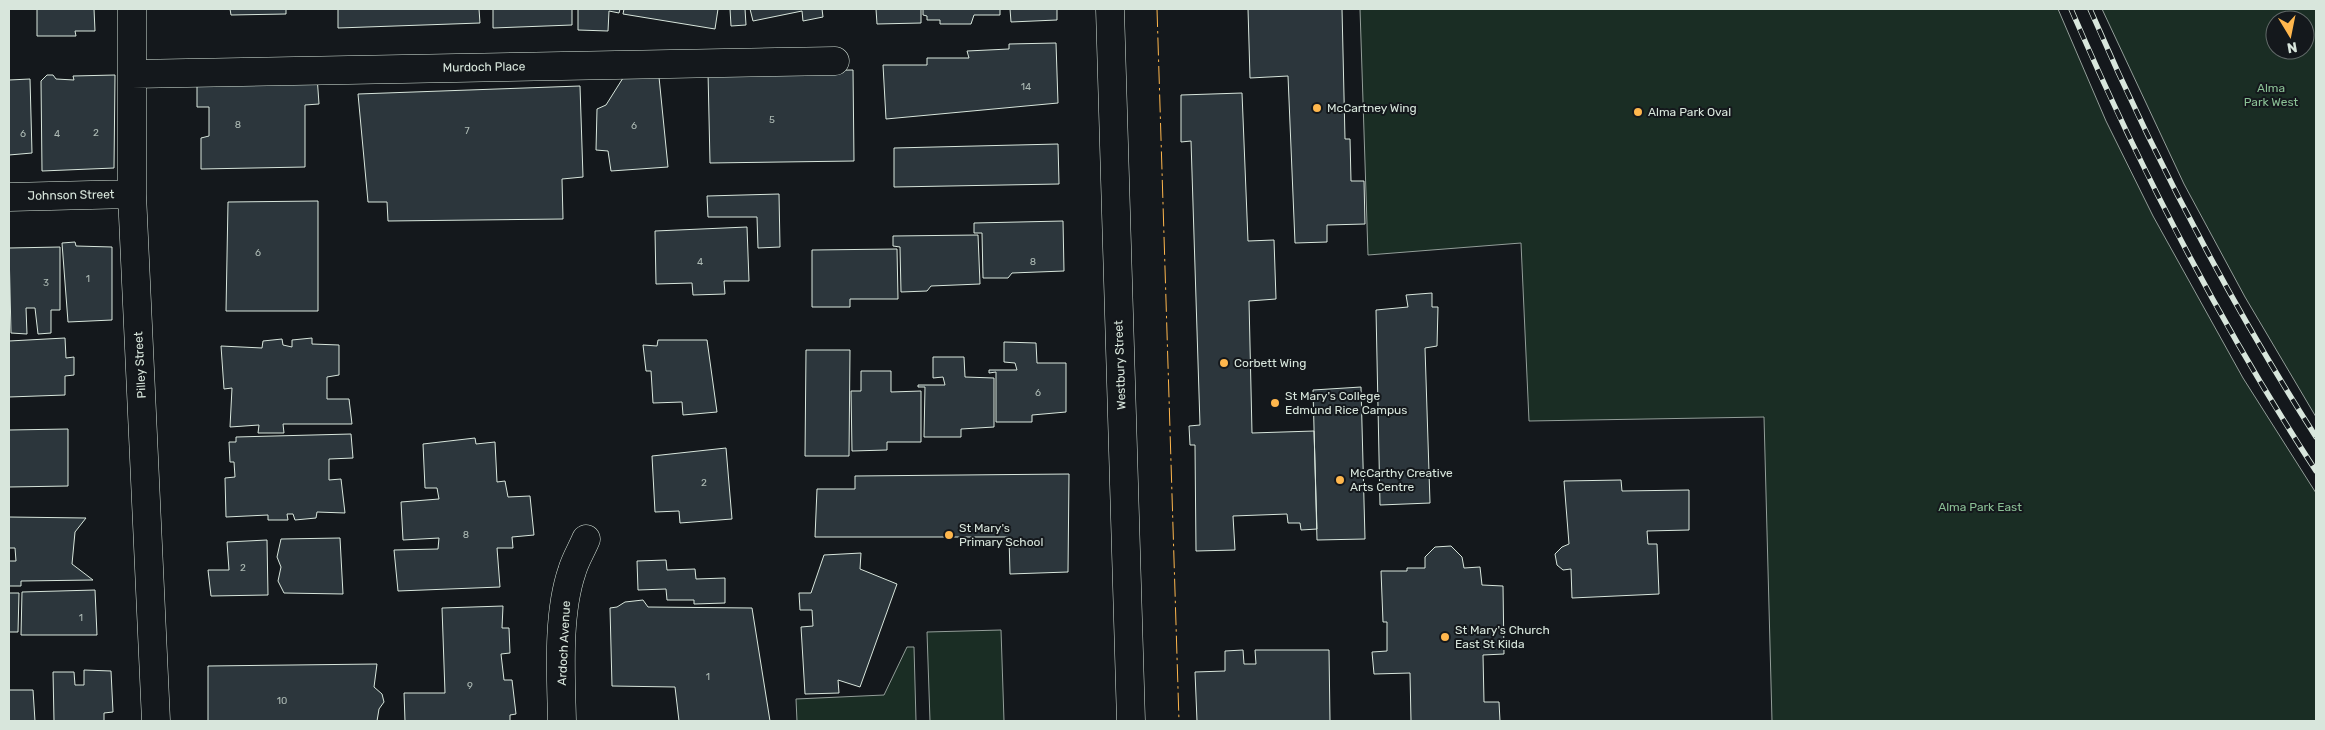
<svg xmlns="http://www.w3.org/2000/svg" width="2325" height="730" font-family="Rubik,sans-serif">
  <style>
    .green { fill: #1a2d24; stroke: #939e99; fill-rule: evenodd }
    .building { fill: #2c363c; stroke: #d8e6dc }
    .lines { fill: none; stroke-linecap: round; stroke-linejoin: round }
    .minor-casing { stroke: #d8e6dc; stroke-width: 29 }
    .minor { stroke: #14181c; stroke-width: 28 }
    .rail-casing { stroke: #d8e6dc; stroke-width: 5.5 }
    .rail { stroke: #14181c; stroke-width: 4; stroke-dasharray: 11; stroke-linecap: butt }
    .power { stroke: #ffb74d; stroke-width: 1; stroke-dasharray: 18 4 2.5 4; stroke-linecap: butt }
    .poi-dot { fill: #ffb74d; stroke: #14181c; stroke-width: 2 }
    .labels { text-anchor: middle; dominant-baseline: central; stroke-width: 4; stroke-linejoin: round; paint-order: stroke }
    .number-label { font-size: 10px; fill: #adbab4 }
    .street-label { font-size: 12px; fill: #d8e6dc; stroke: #14181c }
    .park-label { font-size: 12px; fill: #8ac095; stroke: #14181c }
    .poi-label { font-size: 12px; fill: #d8e6dc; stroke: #14181c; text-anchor: start }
  </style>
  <rect width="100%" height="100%" fill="#14181c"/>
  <path class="green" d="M1360 9H2058L2106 121 2153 216 2243 378 2316 493V721H1772L1764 417 1529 421 1521 243 1368 255Z
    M2102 9H2316V417L2245 297 2184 184ZM2275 20H2305V50H2275Z
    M1001 630 1004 721H930L927 632Z
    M907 647H914L916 721H797L796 699 884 695Z"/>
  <path class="building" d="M37 9H94L95 31H75L76 36H37Z
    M230 9H286V14L231 15Z
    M338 9H479L480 23 338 28Z
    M493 9H572V25L493 28Z
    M578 9H620L619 13 609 11 608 31 578 30Z
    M624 9H718L715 29 623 14Z
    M730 9H745L746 25 731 26Z
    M750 9H822L823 17 803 21 802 11 753 21Z
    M876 9H921V23L877 24Z
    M923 9H1000V15H974L971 24H940V20H927V16L923 15Z
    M1010 9H1057V20L1011 22Z
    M1248 9H1342L1345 139H1350L1351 181H1364L1365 224 1327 225V242L1295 243 1288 76 1250 78Z
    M1056 43 1058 103 886 119 883 65H927V58H969L967 51 1009 49V44Z
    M853 70 854 161 710 163 708 72Z
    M47 75H53L56 79 74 80 73 76 115 75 114 168 42 171 41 81Z
    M317 76 319 104 305 105V167L201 169V138L209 136V107H197V77Z
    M659 77 668 167 611 171 608 151 596 150 597 109 606 105 623 78Z
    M30 79 32 153 9 155V80Z
    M580 86 583 177 562 179 563 219 388 221 387 202H368L358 94Z
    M1242 93 1248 241 1274 240 1276 299 1249 301 1252 433 1314 431 1317 529 1301 530 1300 523H1288L1287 514 1233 516 1235 550 1196 551 1195 445H1190L1189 426 1200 425 1191 141 1181 142V95Z
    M1058 144 1059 184 894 187V148Z
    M779 194 780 247 758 248 757 217H708L707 196Z
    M318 201V311H226L228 202Z
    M1063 221 1064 271 1012 273 1008 278H983L982 233H974V223Z
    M747 227 749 281H724L725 294 693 295 692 283 656 284 655 231Z
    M978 235 980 284 931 286 927 291 901 292 900 247 893 246V236Z
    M75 242 76 246 112 247V320L68 322 62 243Z
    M60 247V310H51V333L38 334 35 308H26L27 334 11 333 9 248Z
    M897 249 898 299H850V307H812V250Z
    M1432 293V307H1438L1437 346 1425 348 1430 503 1380 505 1376 310 1408 307 1406 295Z
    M65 338 66 358 74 357V375L65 376V395L9 397V341Z
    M312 338V344L339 345V375L327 377V399H349L352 424H283L284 433H258L259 425 230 427 232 388 224 389 221 346 262 348 263 341 282 339 283 345 292 347V340Z
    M658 340H707L717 412 683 415 682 402 653 403 651 371H646L643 345 657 346Z
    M1004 342 1036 343 1037 363H1066V412L1032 415V422H996V372L989 373V370H1017L1015 363 1004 362Z
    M806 350H850L849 456H805Z
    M933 357H964L965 377 994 378V427L961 429V437H924L925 387H918V385H945L943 377 933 378Z
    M861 371H891V392L921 391V442H887V450L852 451 851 391H861Z
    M1361 387 1365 539 1317 540 1313 390Z
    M68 429V486L9 487V430Z
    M351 434 353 458 329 459V480L341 479 345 513 317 512 316 518 295 520 293 514H287L288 520H268V515L226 517 225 478 235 477 234 462H230L229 442H236V437Z
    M475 438 476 444 495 442 497 482 505 481 508 497 530 496 534 535 512 537 513 548H497L500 587 398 591 394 550 438 549 439 538 403 540 401 502 439 499 437 488H425L423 444Z
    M726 448 732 519 680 523 679 511 655 512 652 456Z
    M1069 474 1068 572 1010 574 1009 537H815L817 489H855V476Z
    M1621 480 1622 491 1689 490V530L1647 531 1648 544H1657L1659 594 1572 598 1571 569 1563 570 1557 565 1555 554 1562 547 1569 544 1564 481Z
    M9 517 86 518 75 532 72 564 93 580 21 581V586H9V561H16L15 548H9Z
    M340 538 343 594 284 593 278 581 281 567 277 557 281 539Z
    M267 540 268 595 211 596 208 570H229L227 542Z
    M1451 546 1462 557 1464 568 1480 567 1482 585 1503 586 1504 654 1483 655 1484 702H1499L1500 721H1411L1410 673 1374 674 1372 652 1387 651V622H1383L1381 571H1407V568H1425V557L1435 547Z
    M861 553 860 569 897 584 860 687 838 680 839 693 805 694 801 627 813 626 812 610H800L799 593H811L824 555Z
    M666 560 667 570 695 569 696 579 725 578V603L694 604V600H667L666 589 638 590 637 561Z
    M95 590 97 635H21L22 592Z
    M9 593H19L18 632H9Z
    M643 600 648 607 752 608 770 721H679L675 687 612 686 610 608 617 607 625 602Z
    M503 606 502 628H509L510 653 501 654 504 680H512L516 714 510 715V721H405L404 693H445L442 608Z
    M1243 650 1244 664H1256L1255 650H1329L1330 721H1197L1195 672 1225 671V651Z
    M377 664 374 687 382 694 384 702 379 709 377 721H208V666Z
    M84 670 111 671 113 712 104 713V721H54L53 672H74L75 685H84Z
    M9 690H33L35 721H9Z"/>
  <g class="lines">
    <defs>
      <path id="minor" d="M132 9V194L156 721
        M1110 9 1131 721
        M132 74 835 61
        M9 197 132 194
        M562 721C561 675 557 615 572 571 575 560 582 549 586 539"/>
    </defs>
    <use href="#minor" class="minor-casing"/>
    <use href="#minor" class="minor"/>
    <defs>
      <path id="rail" d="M2071 9C2140 169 2220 324 2316 471
        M2090 9C2154 157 2229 301 2316 437"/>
    </defs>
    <use href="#rail" class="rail-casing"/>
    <use href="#rail" class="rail"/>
    <path class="power" d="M1157 9 1179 721"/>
  </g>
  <g class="poi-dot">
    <circle cx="1317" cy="108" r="5"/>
    <circle cx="1638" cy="112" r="5"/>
    <circle cx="1224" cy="363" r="5"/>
    <circle cx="1275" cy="403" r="5"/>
    <circle cx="1340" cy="480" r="5"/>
    <circle cx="949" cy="535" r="5"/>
    <circle cx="1445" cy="637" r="5"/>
  </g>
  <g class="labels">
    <g class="number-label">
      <text x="1026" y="87">14</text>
      <text x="772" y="120">5</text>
      <text x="238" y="125">8</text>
      <text x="634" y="126">6</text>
      <text x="467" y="131">7</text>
      <text x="96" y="133">2</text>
      <text x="23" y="134">6</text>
      <text x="57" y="134">4</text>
      <text x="258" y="253">6</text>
      <text x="700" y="262">4</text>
      <text x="1033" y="262">8</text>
      <text x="88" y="279">1</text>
      <text x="46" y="283">3</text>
      <text x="1038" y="393">6</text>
      <text x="704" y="483">2</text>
      <text x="466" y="535">8</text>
      <text x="243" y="568">2</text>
      <text x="81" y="618">1</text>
      <text x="708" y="677">1</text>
      <text x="470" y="686">9</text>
      <text x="282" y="701">10</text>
    </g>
    <g class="street-label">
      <text transform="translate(484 67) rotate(-1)">Murdoch Place</text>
      <text transform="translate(71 195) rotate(-1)">Johnson Street</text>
      <text transform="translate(140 365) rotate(-93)">Pilley Street</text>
      <text transform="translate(1120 365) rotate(-92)">Westbury Street</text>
      <text transform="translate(564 643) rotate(-87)">Ardoch Avenue</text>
    </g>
    <g class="park-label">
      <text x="2271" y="88">Alma<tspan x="2271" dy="14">Park West</tspan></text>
      <text x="1980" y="507">Alma Park East</text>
    </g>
    <g class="poi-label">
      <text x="1327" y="108">McCartney Wing</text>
      <text x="1648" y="112">Alma Park Oval</text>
      <text x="1234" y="363">Corbett Wing</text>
      <text x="1285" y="396">St Mary's College<tspan x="1285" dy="14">Edmund Rice Campus</tspan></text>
      <text x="1350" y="473">McCarthy Creative<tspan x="1350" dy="14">Arts Centre</tspan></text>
      <text x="959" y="528">St Mary's<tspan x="959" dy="14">Primary School</tspan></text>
      <text x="1455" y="630">St Mary's Church<tspan x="1455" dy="14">East St Kilda</tspan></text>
    </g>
  </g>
  <rect width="2325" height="730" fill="none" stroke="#d8e6dc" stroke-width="20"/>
  <g transform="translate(2290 35) rotate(170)"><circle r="24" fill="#14181c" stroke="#626a69"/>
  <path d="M0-4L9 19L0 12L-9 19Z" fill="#ffb74d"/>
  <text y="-8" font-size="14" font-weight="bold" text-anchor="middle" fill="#d8e6dc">N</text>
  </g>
</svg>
